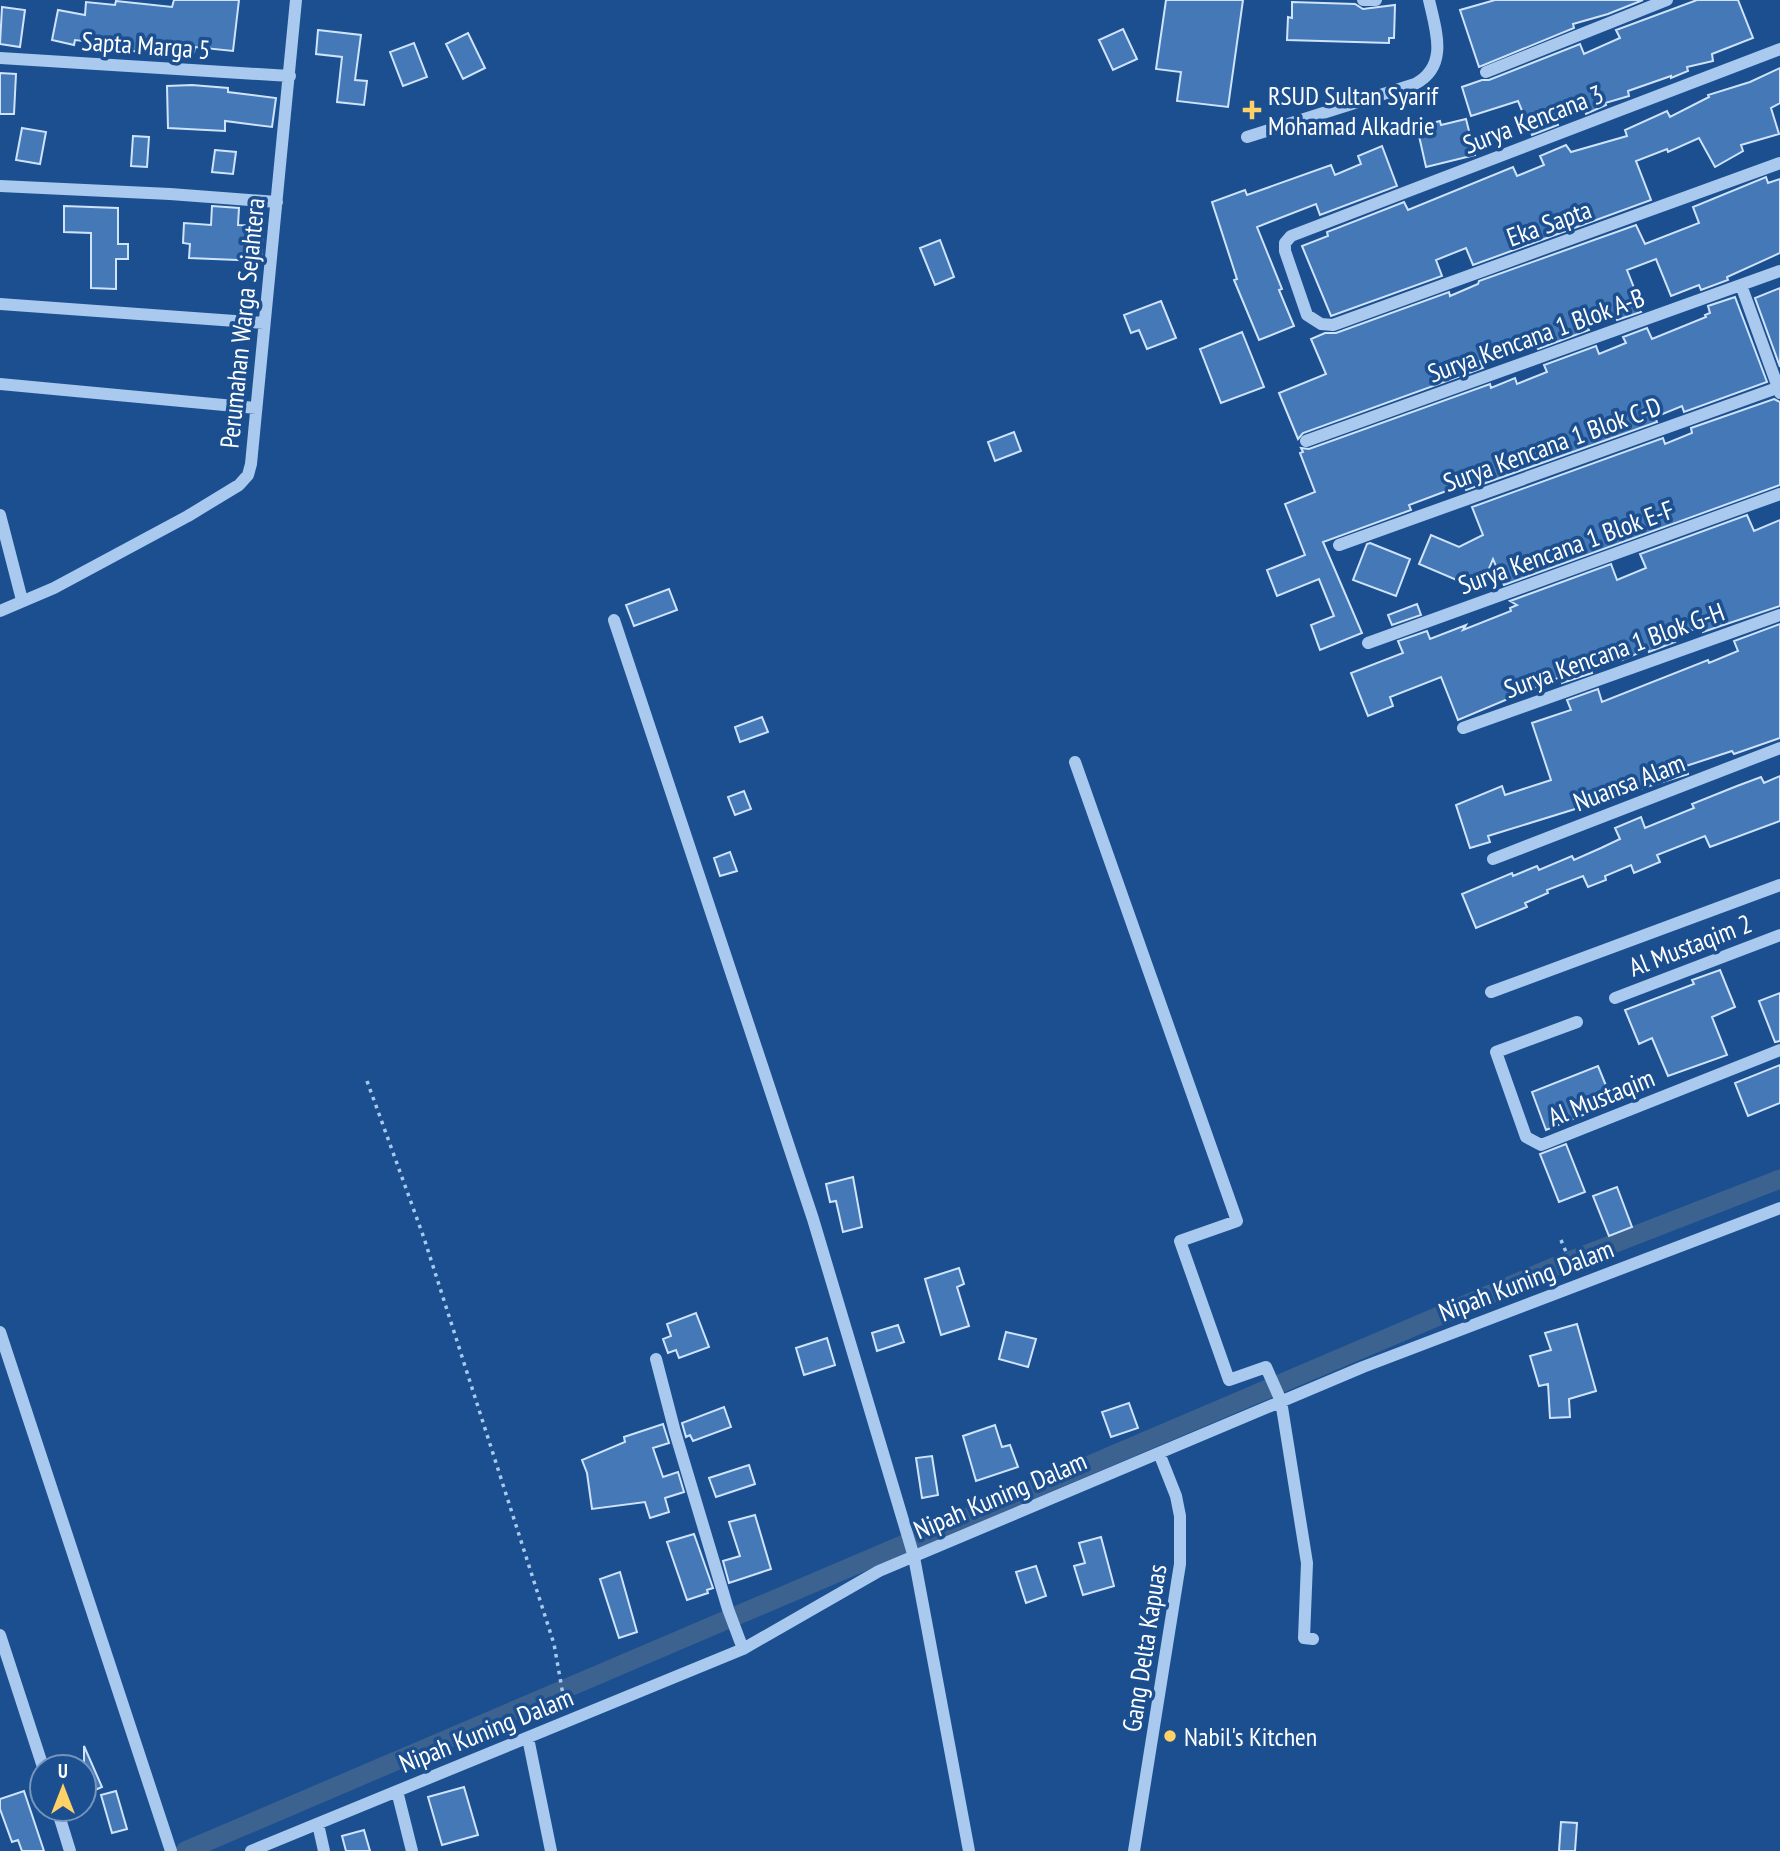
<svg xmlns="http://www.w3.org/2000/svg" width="1780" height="1851" font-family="'PT Sans Narrow',sans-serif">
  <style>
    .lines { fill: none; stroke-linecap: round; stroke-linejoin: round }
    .canal { stroke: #3c6290; stroke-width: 19 }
    .building { fill: #4478b7; stroke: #cfe3fa; stroke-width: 2 }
    .path { stroke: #a9c9ee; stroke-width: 3.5; stroke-dasharray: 3.5 5; stroke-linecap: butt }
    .minor { stroke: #a9c9ee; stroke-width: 12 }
    .poi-dot { fill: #ffd166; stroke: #1b4f8f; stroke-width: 2.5 }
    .labels { text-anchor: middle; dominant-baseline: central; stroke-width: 7; stroke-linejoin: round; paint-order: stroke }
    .street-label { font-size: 26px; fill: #fff; stroke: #1b4f8f }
    .poi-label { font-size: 26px; fill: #fff; stroke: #1b4f8f; text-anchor: start }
  </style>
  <rect width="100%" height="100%" fill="#1b4f8f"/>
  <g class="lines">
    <path class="canal" d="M185 1851 1556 1266 1780 1179"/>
  </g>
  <path class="building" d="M174 0H239L233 51 195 47 194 52 142 46V52L110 49 111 44 75 40 74 45 52 40 58 10 85 15 86 2 115 5 116 1 172 7Z
    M1166 0H1243L1228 107 1177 101 1181 72 1156 69Z
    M1495 0H1643L1608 14 1573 24 1574 28 1479 67 1460 10Z
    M1697 0H1738L1753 38 1712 54 1713 61 1687 67 1688 71 1671 78V76L1628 91 1629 96 1605 103 1606 105 1586 114 1583 106 1555 117 1558 125 1532 135 1518 101 1471 116 1462 87 1482 80H1489L1580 44 1584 54 1620 38 1616 30Z
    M1292 2 1355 4 1363 9 1395 5 1394 38H1389V43L1287 40 1288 17 1292 18Z
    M2 7 25 10 20 47 0 44Z
    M1123 29 1137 59 1113 70 1099 40Z
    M318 30 361 35 355 80 367 81 364 105 337 102 342 57 316 54Z
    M468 33 485 68 463 79 446 44Z
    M414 43 427 77 403 86 390 52Z
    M1780 68V103L1771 108 1779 134 1741 145 1743 151 1715 167 1699 138 1668 152 1667 149 1636 161 1651 200 1473 265 1466 248 1436 260 1442 276 1331 316 1302 246 1328 236 1327 232 1404 202 1408 210 1513 167 1517 176 1544 165 1540 156 1566 145 1571 152 1627 136 1625 130 1667 111 1670 117 1709 97 1708 95 1750 82Z
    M0 73 16 74 14 114H0Z
    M192 85 228 88V92L276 98 272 127 225 121V131L168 128 167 86Z
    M1466 119 1475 155 1426 167 1417 127 1440 121 1441 125Z
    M22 128 46 132 40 164 16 160Z
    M133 136 149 137 147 167 131 166Z
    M1382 146 1397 186 1320 215 1316 204 1257 227 1282 289 1279 290 1294 326 1259 340 1234 280 1237 279 1212 202 1245 190 1247 195 1331 165 1335 175 1361 164 1358 156Z
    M215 150 236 152 233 174 212 172Z
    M1766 177 1768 183 1780 179V253L1727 277 1728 280 1701 290 1699 285 1671 296 1656 259 1627 270 1642 308 1639 309 1641 312 1617 320 1614 314 1587 325 1589 330 1538 349 1535 343 1512 352 1511 349 1480 361 1483 368 1303 433 1298 439 1279 393 1326 374 1311 339 1325 333H1336L1449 292 1450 296 1478 284 1479 281 1636 225 1645 244 1699 223 1693 207Z
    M64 206 118 208V244H128V259H116V289L91 288V233L64 232Z
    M212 206 239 208 238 225 263 226 261 261 189 258 190 244 183 243 184 223 211 225Z
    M940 240 954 277 935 285 920 248Z
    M1780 288V367L1755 298Z
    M1735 297 1767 382 1684 412 1682 406 1655 417 1657 422 1466 490 1463 485 1441 493 1409 505 1411 510 1323 542 1362 633 1320 650 1311 625 1334 616 1319 579 1277 596 1267 570 1305 555 1285 504 1315 492 1300 453 1303 452 1301 448 1309 449 1490 384 1491 388 1515 378 1517 384 1547 372 1544 365 1596 346 1599 354 1626 343 1623 337 1647 328 1652 339 1706 317 1705 315 1710 313 1708 306Z
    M1161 301 1176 338 1147 349 1139 330 1131 333 1124 315Z
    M1242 332 1264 387 1221 403 1200 349Z
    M1774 399 1780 402V485L1504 585 1493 559 1480 590 1419 564 1431 535 1459 547 1483 535 1472 507 1663 438 1665 444 1692 433 1691 428Z
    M1014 432 1021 451 995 461 988 442Z
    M1747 515 1754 531 1780 520V606L1703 632 1701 626 1673 638 1675 642 1649 652 1648 649 1622 660 1621 658 1591 669 1592 673 1562 683 1560 677 1458 720 1441 677 1390 697 1393 706 1368 716 1351 673 1403 653 1398 641 1427 631 1430 639 1466 625 1463 630 1511 611 1510 608 1517 605 1510 601 1611 564 1617 580 1646 568 1640 554Z
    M1370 543 1410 559 1396 596 1353 580 1367 544Z
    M669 589 677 610 634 626 626 605Z
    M1417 604 1421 615 1392 625 1388 615Z
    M1780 624V738L1734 754 1732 751 1686 766 1688 774 1685 775 1488 836 1490 842 1470 848 1456 805 1502 786 1505 795 1551 780 1532 723 1571 710 1567 700 1598 689 1602 702 1708 660 1709 663 1738 651 1734 641Z
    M762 717 768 732 740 742 735 727Z
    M1780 776V821L1710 847 1705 836 1657 855 1660 862 1634 873 1631 865 1605 876 1606 880 1588 887 1583 876 1547 890 1548 893 1525 903 1527 907 1476 928 1462 894 1512 873 1513 876 1537 866 1539 870 1572 856 1574 860 1601 848 1620 839 1615 828 1641 817 1645 828 1694 808 1692 804 1737 786 1761 777 1764 783Z
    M744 791 751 809 735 815 728 797Z
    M730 852 737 871 720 876 714 858Z
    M1720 970 1735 1007 1712 1017 1727 1055 1668 1076 1652 1038 1639 1044 1625 1010 1694 984 1692 980Z
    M1780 993V1041L1775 1042 1759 1001Z
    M1780 1065V1103L1748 1116 1735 1083Z
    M1598 1066 1613 1103 1546 1130 1532 1092Z
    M1566 1144 1585 1192 1559 1202 1540 1154Z
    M853 1177 862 1227 843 1232 836 1201 830 1202 826 1184Z
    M1617 1187 1632 1227 1609 1236 1593 1196Z
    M959 1268 964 1284 957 1287 969 1326 941 1335 925 1279Z
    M696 1313 709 1347 679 1358 676 1350 668 1353 663 1339 671 1336 667 1324Z
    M1577 1324 1596 1391 1569 1399 1570 1417 1550 1418 1548 1384 1539 1386 1530 1356 1551 1350 1545 1333Z
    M898 1325 904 1342 877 1351 872 1333Z
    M1006 1332 1036 1339 1028 1367 999 1359Z
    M827 1338 835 1365 804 1375 796 1348Z
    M1129 1403 1138 1428 1111 1437 1102 1412Z
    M724 1407 731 1427 693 1441 690 1435 686 1437 682 1423Z
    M663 1424 669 1443 653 1448 663 1477 678 1472 684 1492 665 1498 669 1512 650 1518 645 1502 592 1509 587 1473 582 1460 625 1442 624 1437Z
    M995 1425 1002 1447 1010 1445 1018 1467 976 1481 963 1436Z
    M932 1456 938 1495 922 1498 916 1458Z
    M749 1465 755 1484 716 1497 709 1478Z
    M755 1515 771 1569 729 1583 723 1561 740 1556 729 1522Z
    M694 1534 713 1588 707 1590 708 1593 687 1600 667 1542Z
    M1101 1537 1114 1586 1083 1595 1074 1566 1085 1563 1079 1543Z
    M1036 1566 1046 1596 1026 1603 1016 1572Z
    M620 1572 637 1632 619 1638 600 1579Z
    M84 1746 102 1787 84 1795Z
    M464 1787 478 1835 442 1845 428 1797Z
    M24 1791 44 1851H22L18 1840 12 1842 0 1809V1799Z
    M116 1791 127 1829 112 1833 101 1795Z
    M1561 1822 1577 1823 1575 1851H1559Z
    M364 1830 370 1851H346L342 1836Z"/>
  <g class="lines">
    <path class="path" d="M367 1081 424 1238 554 1644 565 1706
      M1561 1240 1574 1271"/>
    <path class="minor" d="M1363 0H1376
      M1780 49 1291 236 1285 243V251L1307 315 1321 324 1333 325 1780 163
      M0 58 290 76
      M1486 72 1667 0
      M1247 137 1415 84C1449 66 1436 31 1429 0
      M0 186 170 194 277 202
      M1741 285 1780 393
      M0 304 264 323
      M0 384 256 408
      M1306 441 1780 271
      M0 515 22 600
      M1339 545 1780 387
      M0 611 54 588 188 516 239 485 248 475 251 464 296 0
      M614 620 813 1219 914 1557 969 1851
      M1368 643 1780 494
      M1463 728 1780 615
      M1075 762 1237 1221 1180 1241 1229 1380 1266 1367 1281 1401 1307 1563 1304 1638 1313 1639
      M1493 859 1780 748
      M1491 992 1780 885
      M1615 998 1780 935
      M1577 1022 1496 1052 1526 1137 1541 1145 1780 1050
      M0 1332 171 1851
      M656 1359 675 1432 728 1609 743 1649
      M0 1635 43 1767
      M528 1738 551 1851
      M397 1791 412 1851
      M57 1809 70 1851
      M318 1824 324 1851
      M251 1851 743 1649 879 1571 1363 1367 1780 1208
      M1134 1851 1180 1564V1516L1176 1496 1159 1453"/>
  </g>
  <g class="poi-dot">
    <path d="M1248.5 99.5h7v7h7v7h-7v7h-7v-7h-7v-7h7z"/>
    <circle cx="1170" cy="1736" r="7"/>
  </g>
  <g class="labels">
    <g class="street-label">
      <text transform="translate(146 45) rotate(4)">Sapta Marga 5</text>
      <text transform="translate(1533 119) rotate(-21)">Surya Kencana 3</text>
      <text transform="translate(1549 223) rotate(-20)">Eka Sapta</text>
      <text transform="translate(242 323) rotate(-84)">Perumahan Warga Sejahtera</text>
      <text transform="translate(1536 335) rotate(-20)">Surya Kencana 1 Blok A-B</text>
      <text transform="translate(1552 444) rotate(-20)">Surya Kencana 1 Blok C-D</text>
      <text transform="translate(1566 547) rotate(-20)">Surya Kencana 1 Blok E-F</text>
      <text transform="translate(1614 650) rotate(-20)">Surya Kencana 1 Blok G-H</text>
      <text transform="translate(1629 782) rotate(-21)">Nuansa Alam</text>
      <text transform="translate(1690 945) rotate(-21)">Al Mustaqim 2</text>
      <text transform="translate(1601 1097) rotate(-22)">Al Mustaqim</text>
      <text transform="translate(1526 1280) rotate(-21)">Nipah Kuning Dalam</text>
      <text transform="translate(1000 1495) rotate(-23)">Nipah Kuning Dalam</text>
      <text transform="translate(1144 1648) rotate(-81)">Gang Delta Kapuas</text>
      <text transform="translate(486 1730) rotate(-22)">Nipah Kuning Dalam</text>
    </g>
    <g class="poi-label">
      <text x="1268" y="95">RSUD Sultan Syarif<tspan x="1268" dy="30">Mohamad Alkadrie</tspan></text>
      <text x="1184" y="1736">Nabil's Kitchen</text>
    </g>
  </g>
  <g transform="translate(63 1788)"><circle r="33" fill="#1b4f8f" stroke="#7695bc" stroke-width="2"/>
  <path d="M0-5L12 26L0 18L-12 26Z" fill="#ffd166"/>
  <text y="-10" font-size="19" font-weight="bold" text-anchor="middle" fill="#ffffff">U</text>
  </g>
</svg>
